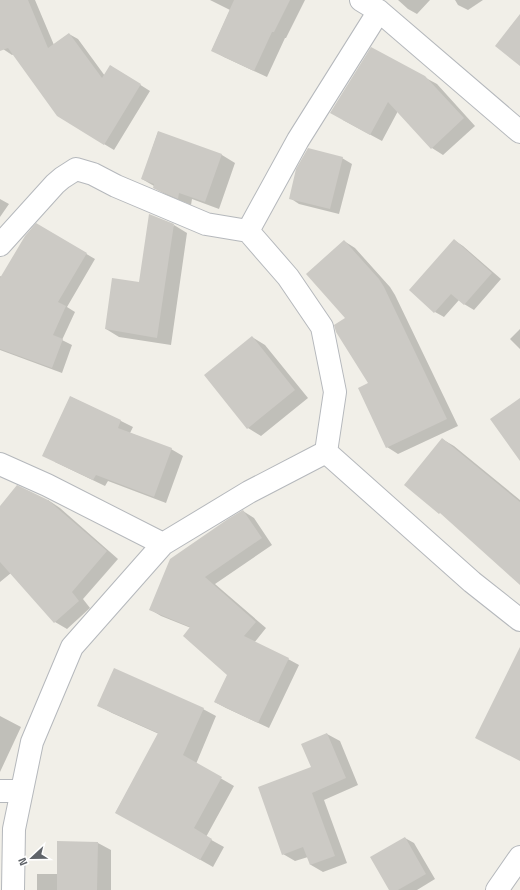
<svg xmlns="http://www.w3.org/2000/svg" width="520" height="890" font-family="'Titillium Web',sans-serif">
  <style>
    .shadow { fill: #0003 }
    .building { fill: #cccac5 }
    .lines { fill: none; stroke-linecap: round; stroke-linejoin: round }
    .minor-casing { stroke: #b5b8bc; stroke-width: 24 }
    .minor { stroke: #fff; stroke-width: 22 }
  </style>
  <rect width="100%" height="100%" fill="#f1efe8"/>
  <path class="shadow" d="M0 0H35L54 45 69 34 78 39 105 76 120 72 150 91 114 150 104 144 14 54 12 55 3 49 0 43Z
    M210 0H305L286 38H285L267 77 224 57 212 50 230 10Z
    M398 0H430L417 14 408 9Z
    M455 0H483L468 10 458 5Z
    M424 77 437 84 475 126 443 155 432 148 398 111 382 141 343 120Z
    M158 132 222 155 235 163 219 209 192 199 191 205 167 195 154 188V186L142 179Z
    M342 158 352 164 339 214 299 204 290 198Z
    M0 199 9 204 0 217Z
    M37 225 95 259 67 307 75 312 62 340 72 345 62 373 0 350V276L2 277Z
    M174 225 187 233 171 345 119 337 106 329 140 283Z
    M454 240 463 246 501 279 474 310 464 304 459 300 444 317 435 312Z
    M344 241 355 248 390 287 395 295 458 426 398 454 387 447 370 383 347 318Z
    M520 329V349L510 339Z
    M252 337 265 345 308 398 261 436 248 428Z
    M71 397 121 421 133 427 130 433 171 449 183 456 166 503 108 481 105 486 55 462Z
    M442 439 454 446 520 500V582Z
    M48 500 60 508 118 559 83 599 90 608 67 629 55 622 11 573 0 582V507Z
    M243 511 254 518 272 545 215 584 266 628 254 643 288 659 299 665 269 728 226 708 215 702 228 674 191 628 161 616 151 610Z
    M99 706 203 709 216 716 196 764 234 786 206 837 224 847 213 867 116 812 159 734 112 713Z
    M0 716 21 727 0 772Z
    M327 734 340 741 358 785 324 800 347 863 323 872 311 865 308 857 295 861 283 854 312 768Z
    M405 838 414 843 435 879 417 890H390Z
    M98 843 111 850V890H37V874H58Z"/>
  <path class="building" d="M0 0H28L48 48 69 33 102 78 110 65 141 84 104 145 57 116 8 48 0 51Z
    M234 0H290L274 32H272L254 71 211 51Z
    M520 14V66L495 46Z
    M371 47 425 76 464 118 431 149 388 102 370 135 330 113Z
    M158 131 222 154 205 202 179 193 178 199 153 188 154 184 141 179Z
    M308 148 343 157 330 209 289 199 296 169Z
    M149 214 174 224 157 338 105 329 112 278 139 282Z
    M36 223 87 253 58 302 66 306 53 335 63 339 52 368 0 349V278L25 236Z
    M454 239 492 273 464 305 451 294 434 313 409 290Z
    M344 240 379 279 384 287 447 419 386 448 358 388 368 383 336 332 334 325 345 318 306 274Z
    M252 336 295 390 247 429 204 375Z
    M70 396 121 420 118 428 172 448 154 497 96 475 93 480 42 456Z
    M520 398V461L490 419Z
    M442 438 520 502V585L440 513 439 514 404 485Z
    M17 485 48 500 107 551 72 592 79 601 54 623 0 562V506Z
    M243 510 262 538 205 577 256 622 244 636 289 658 258 723 214 702 227 675 183 636 190 627 149 610 170 559 228 519Z
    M520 647V761L475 738Z
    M114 668 204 708 183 755 222 777 194 828 212 839 200 860 115 813 158 733 97 706Z
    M327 733 346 778 312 793 335 856 310 865 303 847 282 855 258 787 311 767 301 744Z
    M405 837 426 874 398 890H389L370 857Z
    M57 841 98 842 97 890H57Z"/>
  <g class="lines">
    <defs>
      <path id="minor" d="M361 0 379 11 520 132
        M0 245 55 184 62 178 76 169 93 174 116 186 206 224 248 231
        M326 452 335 392 322 327 288 277 248 231 298 140 379 11
        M326 452 472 582 520 620
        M0 464 47 485 163 544
        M0 791H21
        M13 890 14 829 32 742 72 647 163 544 249 492 326 452
        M497 890 520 857"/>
    </defs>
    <use href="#minor" class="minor-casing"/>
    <use href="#minor" class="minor"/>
  </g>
  <g transform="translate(32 858) rotate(248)" stroke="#ffffff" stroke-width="3" paint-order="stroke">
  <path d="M0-3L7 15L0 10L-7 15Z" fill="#5f6368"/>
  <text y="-6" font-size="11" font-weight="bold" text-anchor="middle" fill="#5f6368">N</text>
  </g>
</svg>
